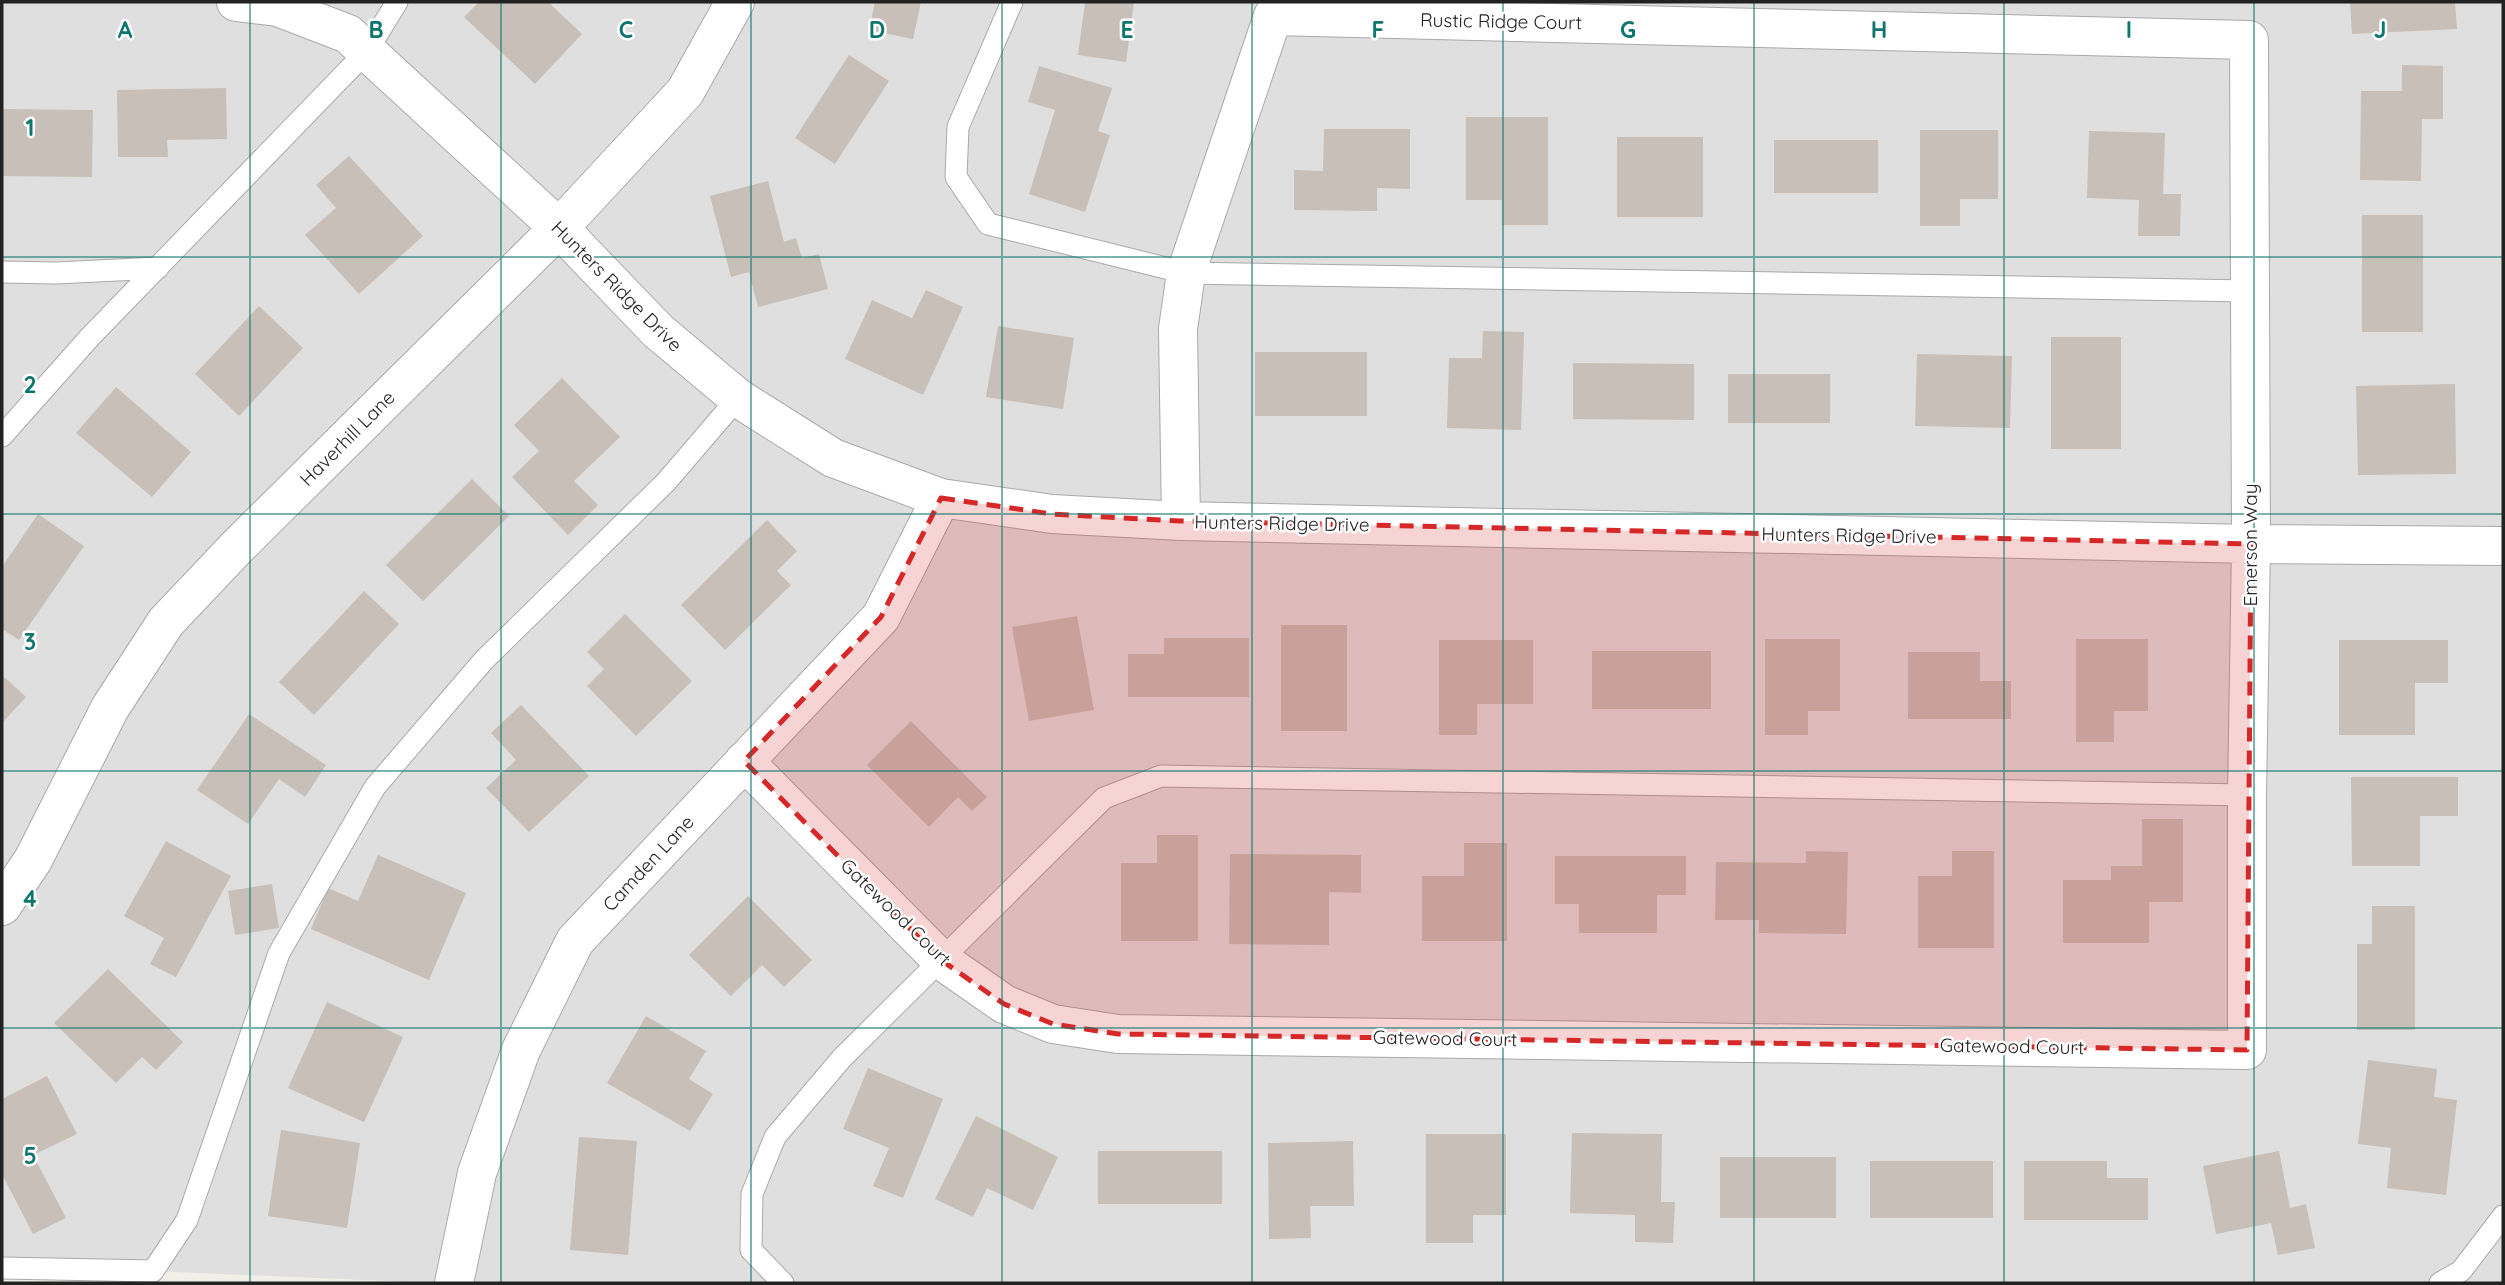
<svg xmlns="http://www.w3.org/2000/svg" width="2505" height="1285" font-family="Quicksand,sans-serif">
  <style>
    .residential { fill: #e0dfdf }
    .building { fill: #c7bfb8 }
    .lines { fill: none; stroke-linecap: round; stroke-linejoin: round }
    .lane-casing { stroke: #a9a9a9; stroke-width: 23 }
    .street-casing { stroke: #a9a9a9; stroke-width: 40 }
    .lane { stroke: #fff; stroke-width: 21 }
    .street { stroke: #fff; stroke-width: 38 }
    .marked { fill: #d62828; fill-opacity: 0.2; stroke: #d62828; stroke-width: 5; stroke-dasharray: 14 9; stroke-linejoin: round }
    .grid { fill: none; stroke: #0f766e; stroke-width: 2; stroke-opacity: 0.55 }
    .labels { text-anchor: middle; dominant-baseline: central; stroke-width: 5; stroke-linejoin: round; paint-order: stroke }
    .street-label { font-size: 19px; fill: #222; stroke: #fff }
    .grid-label { font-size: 23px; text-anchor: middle; font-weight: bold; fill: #0f766e; stroke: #fff; stroke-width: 5; stroke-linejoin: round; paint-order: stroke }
  </style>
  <rect width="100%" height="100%" fill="#f2efe9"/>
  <path class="residential" d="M2 2H2503V1283H435L153 1271 2 1268Z"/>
  <path class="building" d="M479 2H548L582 34 535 84 464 17Z
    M875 2H921L913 39 869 30Z
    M1085 2H1134L1126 62 1078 55Z
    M2350 2H2455L2457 29 2352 34Z
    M849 55 889 81 835 164 795 138Z
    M2402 65 2443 66V119H2422L2421 181 2360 180 2361 91H2402Z
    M1039 66 1112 88 1098 131 1110 135 1085 212 1029 194 1055 110 1028 102Z
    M226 88 227 139 167 140 168 157H118L117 90Z
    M2 109 93 110 92 177 2 176Z
    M1466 117H1548V225H1502V200H1466Z
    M1324 129H1410V189L1377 188V211L1294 210V170L1323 171Z
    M1920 130H1998V199H1960V226H1920Z
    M2089 131 2165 133 2163 194H2181L2180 236H2138L2139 200 2087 198Z
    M1617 137H1703V217H1617Z
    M1774 140H1878V193H1774Z
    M349 156 423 236 359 294 305 235 336 208 316 185Z
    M768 181 784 242 796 238 802 258 819 254 828 289 758 307 749 272 731 277 710 196Z
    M2362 215H2423V332H2362Z
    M926 290 963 307 923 395 845 359 872 300 912 318Z
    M259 306 303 348 239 416 195 374Z
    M998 326 1074 338 1063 409 986 397Z
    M1483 331 1524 332 1521 430 1447 428 1449 358H1482Z
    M2051 337H2121V449H2051Z
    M1255 352H1367V416H1255Z
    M1917 354 2012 356 2010 428 1915 426Z
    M1573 363 1694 364V420L1573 419Z
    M1728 374H1830V423H1728Z
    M562 378 620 437 574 481 598 505 568 535 512 477 539 451 514 425Z
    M2455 384 2456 474 2358 475 2356 386Z
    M116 387 191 452 152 497 76 433Z
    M472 479 509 516 423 601 386 565Z
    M38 514 84 546 19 640 2 629V567Z
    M767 520 797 551 777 571 791 585 725 650 681 605Z
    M364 591 399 624 314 715 279 682Z
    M625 614 692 681 636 736 587 686 604 669 587 652Z
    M1077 616 1094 710 1029 721 1012 627Z
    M1281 625H1347V731H1281Z
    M1164 638H1249V697H1128V654H1164Z
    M1765 639H1840V711H1808V735H1765Z
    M2076 639H2148V711H2114V742H2076Z
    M1439 640H1533V704H1477V735H1439Z
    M2339 640H2448V683H2415V735H2339Z
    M1592 651H1711V709H1592Z
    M1908 652H1980V681H2011V719H1908Z
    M2 675 26 697 2 723Z
    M521 705 589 776 529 832 486 788 516 760 491 733Z
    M249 714 326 765 305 797 279 779 248 824 197 790Z
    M911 721 987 797 972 811 958 797 929 827 867 765Z
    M2351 777H2458V816H2420V866H2352Z
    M2142 819H2183V902H2149V943H2063V880H2111V866H2142Z
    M1157 835H1198V941H1121V863H1157Z
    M166 841 231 876 176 977 150 964 164 938 124 916Z
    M1464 843H1507V941H1422V876H1464Z
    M1806 851 1848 852 1846 934 1759 933V920H1715L1716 862 1806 863Z
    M1952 851H1994V948H1918V876H1952Z
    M1230 854 1361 855V893L1329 892V945L1229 944Z
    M378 855 466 893 429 980 311 929 328 888 358 901Z
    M1555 856H1686V895H1657V933H1579V904H1555Z
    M272 884 279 928 235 935 228 891Z
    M748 896 812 960 784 987 762 965 731 996 689 955Z
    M2372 906H2415V1030H2357V944H2372Z
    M108 969 183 1042 156 1070 142 1057 116 1083 54 1023Z
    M327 1002 403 1037 364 1122 288 1088Z
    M646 1016 706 1051 689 1079 713 1094 690 1131 607 1083Z
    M2368 1060 2437 1069 2434 1097 2457 1100 2446 1195 2387 1188 2391 1148 2358 1144Z
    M868 1068 943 1099 903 1198 873 1186 889 1148 843 1129Z
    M47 1076 77 1134 33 1155 66 1218 33 1234 2 1174V1099Z
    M976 1116 1058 1157 1033 1210 987 1188 973 1217 935 1199Z
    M281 1130 360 1143 347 1228 268 1216Z
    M1572 1133 1662 1134 1661 1202H1675L1673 1243 1635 1242V1215L1570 1213Z
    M1426 1134H1506V1215H1473V1243H1426Z
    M579 1137 637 1141 628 1255 570 1250Z
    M1353 1141 1354 1206H1310L1311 1238 1269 1239 1268 1143Z
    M1098 1151H1222V1204H1098Z
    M2279 1151 2290 1208 2306 1204 2315 1248 2278 1255 2271 1223 2216 1234 2203 1166Z
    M1720 1157H1836V1218H1720Z
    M1870 1161H1993V1218H1870Z
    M2024 1161H2107V1178H2148V1220H2024Z"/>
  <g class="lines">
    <defs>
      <path id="lane" d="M1012 2 958 127 956 177 988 224 1186 273 2249 291
        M2 272 56 273 158 268
        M2 436 90 337 367 51 397 2
        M2 1268 153 1271 187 1220 279 953 375 787 484 660 666 482 738 398
        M783 1283 751 1250 752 1194 775 1137 842 1058 1104 798 1161 776 2247 795
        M2440 1283 2461 1271 2503 1216"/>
      <path id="street" d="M236 2 278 7 348 34 559 228 658 331 738 398 833 458 941 498 1052 514 1181 521 2251 544 2503 546
        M744 761 941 960 1004 1004 1053 1024 1118 1034 2247 1050V795L2251 544 2249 40 1273 16 1186 273 1178 329 1181 521
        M2 906 33 860 110 708 166 622 237 547 559 228 685 92 735 2
        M454 1283 477 1173 521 1050 575 941 881 617 941 498"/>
    </defs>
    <use href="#lane" class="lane-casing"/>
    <use href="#street" class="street-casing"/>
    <use href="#lane" class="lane"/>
    <use href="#street" class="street"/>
  </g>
  <path class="marked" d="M941 498 1052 514 1181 521 2251 544 2247 1050 1118 1034 1053 1024 1004 1004 941 960 744 761 881 617Z"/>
  <path class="grid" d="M250 2V1283M501 2V1283M751 2V1283M1002 2V1283M1252 2V1283M1503 2V1283M1754 2V1283M2004 2V1283M2254 2V1283M2 257H2503M2 514H2503M2 771H2503M2 1028H2503"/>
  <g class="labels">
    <g class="street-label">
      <text transform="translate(1501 21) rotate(1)">Rustic Ridge Court</text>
      <text transform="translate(617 286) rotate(45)">Hunters Ridge Drive</text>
      <text transform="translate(347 438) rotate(-45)">Haverhill Lane</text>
      <text transform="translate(1282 523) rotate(1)">Hunters Ridge Drive</text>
      <text transform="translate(1849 535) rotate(1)">Hunters Ridge Drive</text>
      <text transform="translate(2250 545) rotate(-90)">Emerson Way</text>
      <text transform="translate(648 863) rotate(-47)">Camden Lane</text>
      <text transform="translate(896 912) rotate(44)">Gatewood Court</text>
      <text transform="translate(1445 1038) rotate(1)">Gatewood Court</text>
      <text transform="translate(2012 1046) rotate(1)">Gatewood Court</text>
    </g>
  </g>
  <g class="grid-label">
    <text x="125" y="38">A</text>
    <text x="376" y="38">B</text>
    <text x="626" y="38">C</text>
    <text x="877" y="38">D</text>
    <text x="1127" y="38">E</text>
    <text x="1378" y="38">F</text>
    <text x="1628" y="38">G</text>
    <text x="1879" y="38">H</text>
    <text x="2129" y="38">I</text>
    <text x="2380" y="38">J</text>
    <text x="30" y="136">1</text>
    <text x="30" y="393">2</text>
    <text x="30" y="650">3</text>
    <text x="30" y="907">4</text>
    <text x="30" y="1164">5</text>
  </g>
  <rect width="2505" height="1285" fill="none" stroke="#222222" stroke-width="7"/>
</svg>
